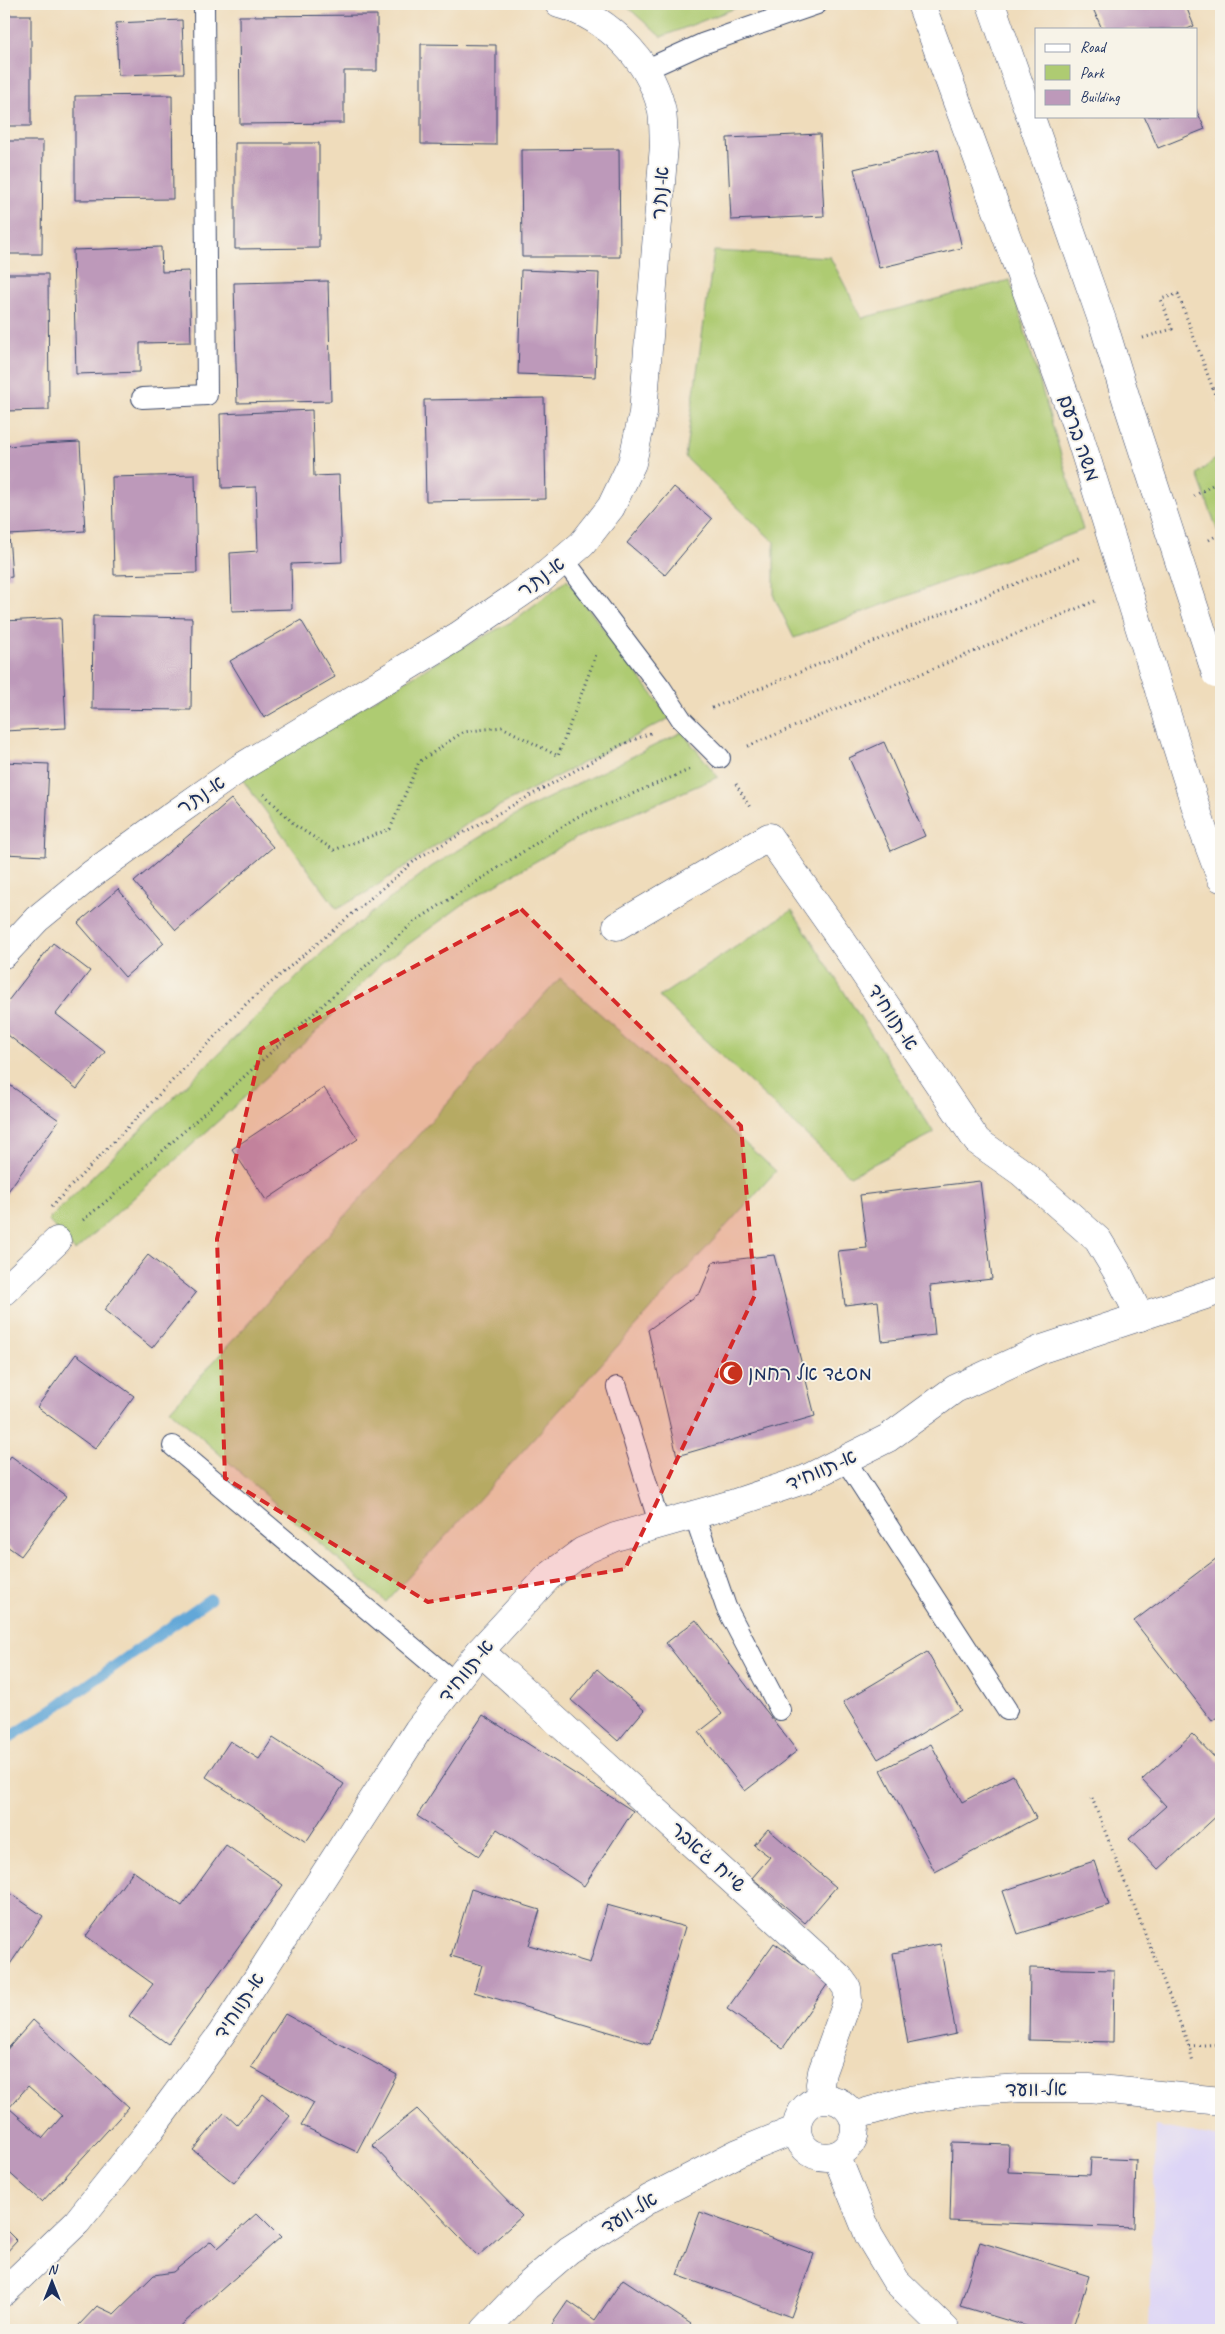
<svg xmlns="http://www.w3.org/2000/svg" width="1225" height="2334" font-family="Caveat,'Playpen Sans Hebrew',sans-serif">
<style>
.built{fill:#ddd5f6}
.green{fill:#aecb72;stroke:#647d68}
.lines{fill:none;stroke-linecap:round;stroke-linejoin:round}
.stream{stroke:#62a7d8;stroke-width:11}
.building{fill:#bd99ba;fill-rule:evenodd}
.lane-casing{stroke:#3b496c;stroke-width:22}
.street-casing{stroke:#3b496c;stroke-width:29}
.secondary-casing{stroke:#3b496c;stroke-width:29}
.path{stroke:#3b496c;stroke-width:3;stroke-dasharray:1 4;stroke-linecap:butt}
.lane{stroke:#fff;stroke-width:20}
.street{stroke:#fff;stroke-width:28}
.secondary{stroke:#fff;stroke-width:28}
.secondary-bridge-casing{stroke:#3b496c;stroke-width:29;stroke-linecap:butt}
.secondary-bridge{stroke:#fff;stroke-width:28}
.marked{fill:#d62828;fill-opacity:0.2;stroke:#d62828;stroke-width:4;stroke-dasharray:10 6;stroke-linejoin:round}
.labels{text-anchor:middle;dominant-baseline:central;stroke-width:4;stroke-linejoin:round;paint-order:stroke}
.street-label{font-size:20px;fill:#1b2f5e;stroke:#f7f3e8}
.poi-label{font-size:20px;fill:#1b2f5e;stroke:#f7f3e8;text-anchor:start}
</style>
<rect width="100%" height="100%" fill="#f7f3e8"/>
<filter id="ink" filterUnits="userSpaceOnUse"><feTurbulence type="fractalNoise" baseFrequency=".02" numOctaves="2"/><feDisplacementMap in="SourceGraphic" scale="10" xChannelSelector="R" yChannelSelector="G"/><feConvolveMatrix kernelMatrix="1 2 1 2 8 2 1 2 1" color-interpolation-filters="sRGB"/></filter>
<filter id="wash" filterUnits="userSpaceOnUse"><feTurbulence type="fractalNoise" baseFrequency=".0096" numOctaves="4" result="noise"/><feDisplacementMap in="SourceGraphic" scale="20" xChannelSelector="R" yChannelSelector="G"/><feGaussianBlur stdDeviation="1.12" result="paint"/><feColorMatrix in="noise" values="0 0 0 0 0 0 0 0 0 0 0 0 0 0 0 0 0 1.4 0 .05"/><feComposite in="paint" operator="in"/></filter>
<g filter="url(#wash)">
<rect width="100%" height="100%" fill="#efdcbb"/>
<path class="built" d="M1156 2126 1221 2138V2330H1149Z"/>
<path class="green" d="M624 4H746L661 37Z
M714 251 830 257 862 318 1010 280 1083 530 794 638 774 597V542L685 457Z
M1221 454V540L1197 474Z
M567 580 670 718 476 818 369 891 337 909 242 779 452 653 513 621Z
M682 732 718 777 576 838 469 900 381 964 313 1035 75 1251 48 1220 328 947 431 867 526 809Z
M792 910 934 1133 850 1176 659 997Z
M560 978 776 1171 386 1602 170 1410Z"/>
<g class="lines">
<path class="stream" d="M4 1741 49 1712 210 1599"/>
</g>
<g id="blocks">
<path class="building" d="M1091 4H1185L1194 26 1187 29H1102Z
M4 15H31V126H4Z
M377 15V71H344V123L240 124 239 16Z
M182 20 184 73 118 75 116 23Z
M421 44 496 45V145L421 144Z
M172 95 173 199 75 200V96Z
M1196 109 1205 129 1158 148 1144 116H1196Z
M820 134 824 216 731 220 727 138Z
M4 141H43L42 254H4Z
M235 143H319V248L235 249Z
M619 149 620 257H522L521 150Z
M938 149 962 248 879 268 854 169Z
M161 247 162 272 189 271 191 342 140 343V372L76 374 73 250Z
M521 270 599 273 595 377 518 374Z
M4 274H48L49 410 4 411Z
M328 281 331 401 237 403 234 283Z
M544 398 546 499 426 501 424 400Z
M312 410 314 476 339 475 342 562 291 564 292 609 232 611 230 553 258 551 256 487 222 488 220 414Z
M80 442 85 531 9 535 12 577 4 578V446Z
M195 475 197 573 114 575 112 477Z
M674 487 712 519 665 575 627 543Z
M93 616 192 618 191 710 92 709Z
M61 618 66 728 4 731V621Z
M301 620 335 677 264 718 230 661Z
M884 742 925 836 891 851 849 758Z
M4 762 49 764 45 856 4 854Z
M231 799 273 847 176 930 134 882Z
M118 889 164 943 125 977 78 923Z
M53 943 90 971 56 1014 105 1052 77 1089 4 1032V1006Z
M4 1081 59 1120 6 1194 4 1192Z
M324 1088 358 1139 266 1200 232 1149Z
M980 1181 992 1279 930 1286 935 1335 882 1341 878 1301 845 1305 838 1251 867 1248 860 1195Z
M148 1255 196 1293 152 1348 104 1310Z
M774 1255 815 1416 677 1456 648 1330 700 1293 713 1262Z
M76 1354 134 1396 95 1449 37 1407Z
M11 1456 66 1496 21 1556 4 1544V1466Z
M1221 1555V1714L1212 1721 1134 1621Z
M696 1620 797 1751 745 1791 699 1732 722 1714 666 1643Z
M927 1652 961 1710 878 1759 843 1702Z
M597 1669 644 1710 618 1741 571 1700Z
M483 1715 633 1811 584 1886 497 1829 479 1856 417 1816Z
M1192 1734 1220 1763 1221 1762V1812L1158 1870 1129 1839 1166 1806 1142 1780Z
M273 1738 344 1784 306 1842 206 1777 230 1741 259 1759Z
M931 1744 962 1802 1013 1775 1036 1818 935 1872 881 1770Z
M768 1829 836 1887 805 1923 752 1878 770 1857 754 1845Z
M226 1845 283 1885 168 2044 129 2016 153 1984 86 1936 133 1871 182 1906Z
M1094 1861 1109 1905 1018 1934 1003 1891Z
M4 1889 43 1916 4 1973Z
M471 1889 540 1910 529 1945 590 1963 607 1905 685 1927 650 2044 474 1992 482 1965 451 1956Z
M774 1943 829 1982 783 2048 727 2009Z
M940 1944 956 2034 908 2044 893 1953Z
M1030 1968 1114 1970 1113 2042 1029 2040Z
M285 2014 397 2075 357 2152 301 2125 314 2103 251 2067Z
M33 2020 129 2107 42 2202 4 2168V2053ZM28 2086 62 2116 43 2138 9 2108Z
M263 2094 290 2116 234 2183 193 2150 224 2113 237 2125Z
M417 2109 522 2216 478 2256 372 2145Z
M952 2143 1009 2145 1008 2172 1090 2175 1091 2158 1136 2160 1134 2228 950 2221Z
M700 2212 814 2254 791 2317 677 2275Z
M257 2213 281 2237 176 2330H82L78 2326 97 2306 114 2314 154 2275 173 2272 211 2241 218 2248Z
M4 2228 17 2241 4 2255Z
M980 2242 1089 2276 1072 2330H1039L960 2306Z
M623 2279 691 2324 687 2330H548L568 2301 595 2320Z"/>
</g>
</g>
<g filter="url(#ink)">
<use href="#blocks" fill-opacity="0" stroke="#3b496c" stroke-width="1"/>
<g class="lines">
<defs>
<path id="lane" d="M647 69 702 44 817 4
M142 398 207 395 204 4
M564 560 661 688 682 720 720 758
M617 1387 659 1523
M173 1446 455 1683
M846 1461 1007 1710
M694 1514 726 1607 780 1710"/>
<path id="street" d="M617 926 769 837 856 961 977 1141 1021 1172 1098 1240 1119 1275 1140 1317
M4 954 37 919 92 874 169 818 240 768 458 636 540 580 582 544 611 507 632 463 643 413 664 145C663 133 664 118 661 107 649 59 607 17 559 4
M4 1291 57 1241
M480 1651 839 1977 847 1988 848 2000 822 2072 820 2084 821 2098
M797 2128a29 29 0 1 1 58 0a29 29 0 1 1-58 0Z
M853 2116 908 2100 972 2091 1022 2088H1089L1221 2101
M836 2155 869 2236 896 2281 946 2330
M485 2330 526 2287 569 2250 649 2199 738 2153 797 2129"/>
<path id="secondary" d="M921 4 1077 428
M991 4 1103 323 1128 405
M1159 690 1203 830 1221 878
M4 2292 77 2222 144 2138 222 2033 418 1730 480 1651 548 1577 583 1551 615 1537 732 1504 806 1479 888 1438 955 1389 1042 1349 1221 1290"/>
</defs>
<use href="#lane" class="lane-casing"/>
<use href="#street" class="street-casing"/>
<use href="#secondary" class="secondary-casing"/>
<path class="path" d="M1143 338 1172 329 1161 299 1178 294 1221 411
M1194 496 1221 480
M1209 540 1221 533
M712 708 1081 557
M748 746 1095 601
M736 784 751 809
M264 794 296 826 334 850 390 829 419 762 463 732 502 727 558 756 597 652
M51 1207 247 1003 418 858 621 745 653 732
M83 1220 114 1195 414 922 577 817 689 770
M1092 1798 1189 2046 1193 2063
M1189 2046 1221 2044"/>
<use href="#lane" class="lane"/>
<use href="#street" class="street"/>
<use href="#secondary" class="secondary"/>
<defs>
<path id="secondary-bridge" d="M1128 405 1216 674
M1077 428 1159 690"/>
</defs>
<use href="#secondary-bridge" class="secondary-bridge-casing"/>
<use href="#secondary-bridge" class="secondary-bridge"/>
</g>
</g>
<path class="marked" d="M521 909 741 1126 755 1295 625 1569 428 1602 225 1478 217 1239 261 1049Z"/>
<defs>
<symbol id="mosque-disc" viewBox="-11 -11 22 22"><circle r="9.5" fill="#c8321e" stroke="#f7f3e8"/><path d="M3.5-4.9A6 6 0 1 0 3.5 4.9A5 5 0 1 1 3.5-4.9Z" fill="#fff"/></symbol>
</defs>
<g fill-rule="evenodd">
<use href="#mosque-disc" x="717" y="1359" width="28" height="28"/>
</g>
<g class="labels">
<g class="street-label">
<text transform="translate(660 193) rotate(-86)">א-נת'ר</text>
<text transform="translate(1079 438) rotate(71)">משה ברעם</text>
<text transform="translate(541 577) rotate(-38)">א-נת'ר</text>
<text transform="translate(201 795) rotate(-35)">א-נת'ר</text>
<text transform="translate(893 1017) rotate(56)">א-תווחיד</text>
<text transform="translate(821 1470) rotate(-24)">א-תווחיד</text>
<text transform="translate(466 1671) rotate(-51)">א-תווחיד</text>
<text transform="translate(708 1857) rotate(42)">שייח' ג'אבר</text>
<text transform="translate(239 2006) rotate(-57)">א-תווחיד</text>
<text transform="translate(1036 2089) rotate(-1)">אל-וועד</text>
<text transform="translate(629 2213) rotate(-32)">אל-וועד</text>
</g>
<g class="poi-label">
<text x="748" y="1373">מסגד אל רחמן</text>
</g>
</g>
<rect width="1225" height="2334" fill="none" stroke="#f7f3e8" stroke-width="20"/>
<rect x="1035" y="28" width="162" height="90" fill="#f7f3e8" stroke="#9fa5b1"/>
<rect x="1045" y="44" width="25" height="8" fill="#ffffff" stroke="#9fa5b1"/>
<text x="1080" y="52" font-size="15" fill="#1b2f5e">Road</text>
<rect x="1045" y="65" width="25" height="15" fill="#aecb72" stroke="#9fa5b1"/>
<text x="1080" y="78" font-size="15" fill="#1b2f5e">Park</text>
<rect x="1045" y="90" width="25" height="15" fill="#bd99ba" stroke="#9fa5b1"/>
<text x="1080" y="102" font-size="15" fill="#1b2f5e">Building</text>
<g transform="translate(52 2282)" stroke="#f7f3e8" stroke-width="4" paint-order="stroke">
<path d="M0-4L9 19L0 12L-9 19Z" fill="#1b2f5e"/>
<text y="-8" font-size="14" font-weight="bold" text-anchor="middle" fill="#1b2f5e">N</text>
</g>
</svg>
